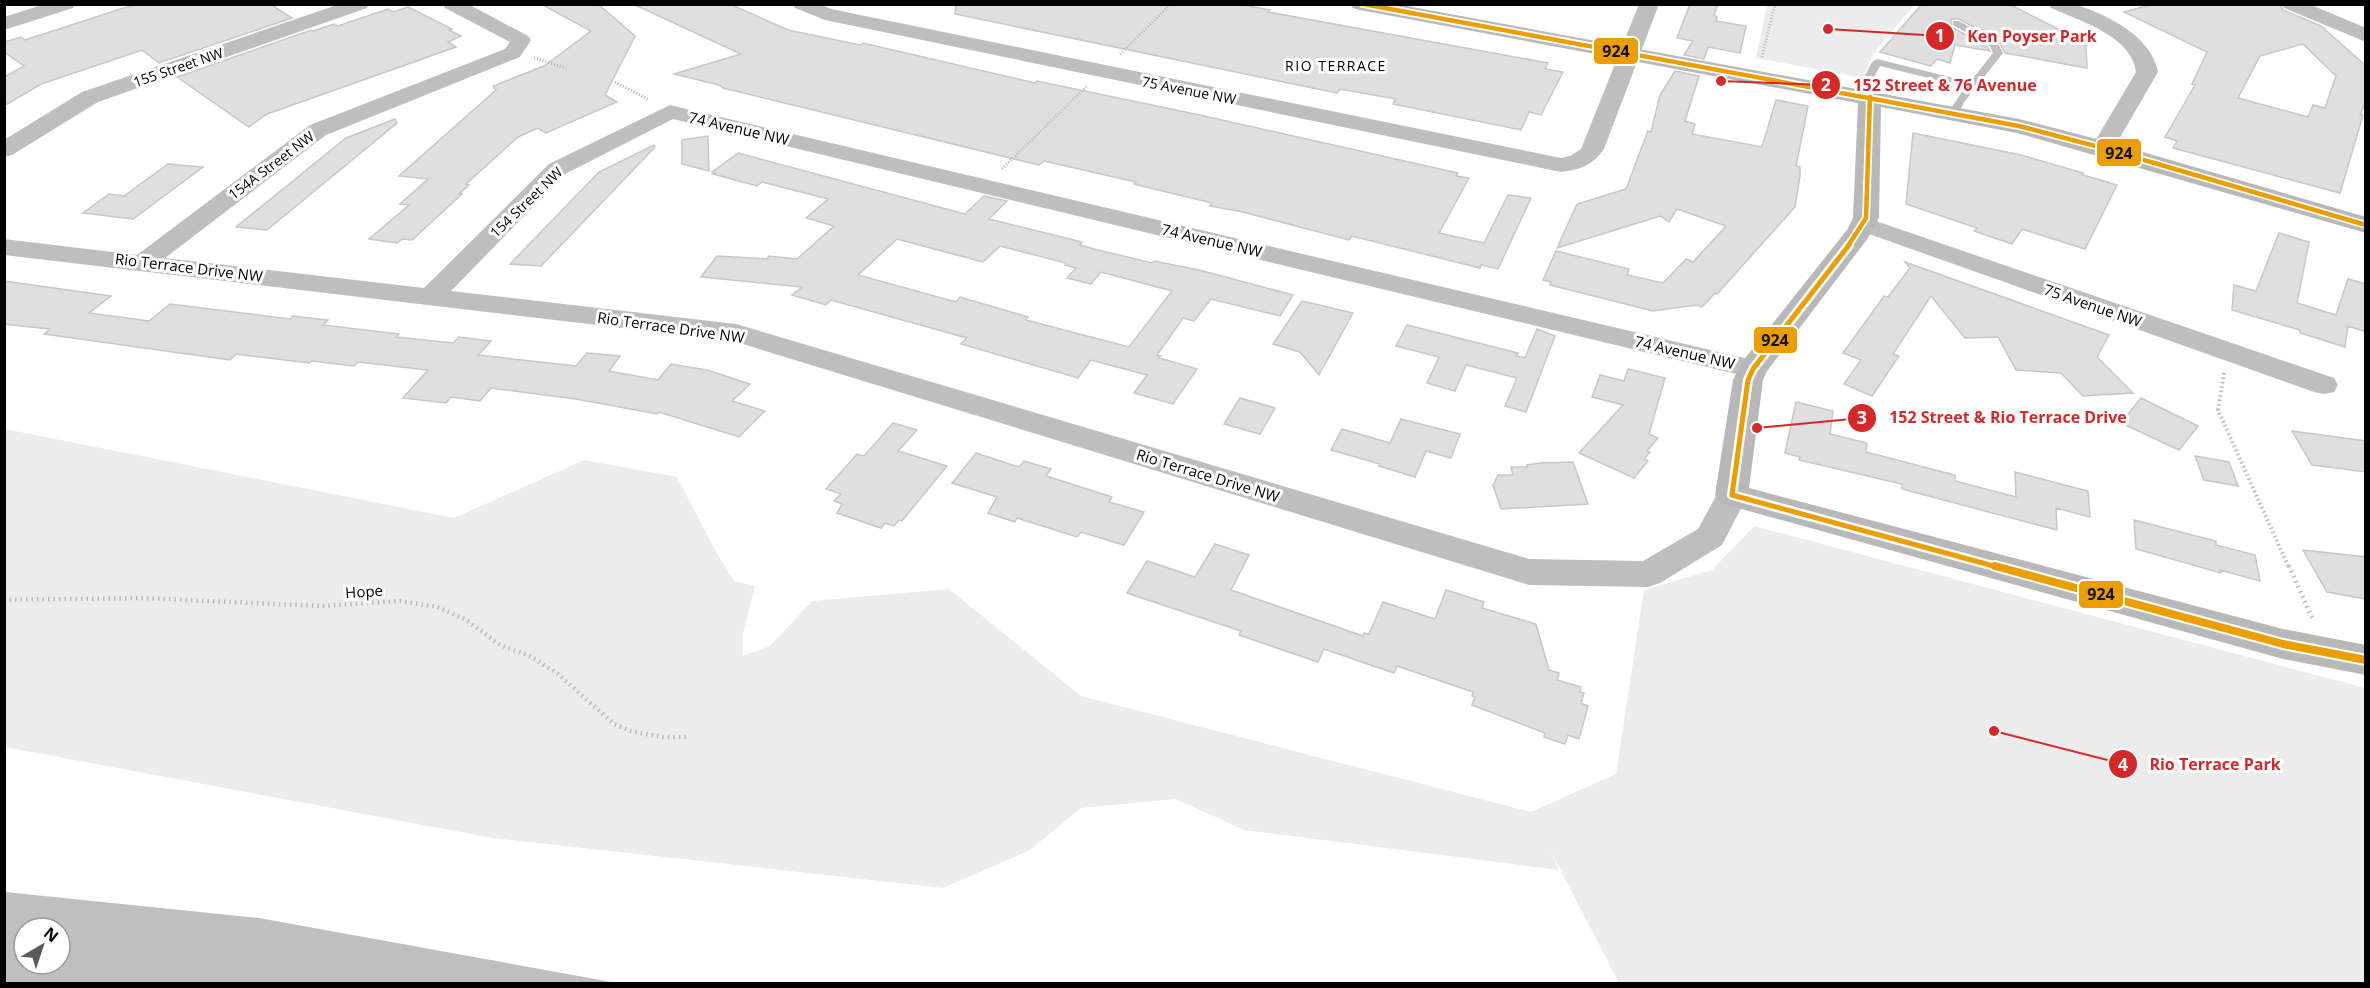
<svg xmlns="http://www.w3.org/2000/svg" width="2370" height="988" font-family="'Open Sans',sans-serif">
<style>
.green{fill:#ececec}
.water{fill:#bfbfbf;fill-rule:evenodd}
.building{fill:#dfdfdf;stroke:#c7c7c7;stroke-width:1.5;fill-rule:evenodd}
.lines{fill:none;stroke-linecap:round;stroke-linejoin:round}
.path-far2{stroke:#b9b9b9;stroke-width:3;stroke-dasharray:1 2;stroke-linecap:butt}
.path-far1{stroke:#b9b9b9;stroke-width:4;stroke-dasharray:1.5 3;stroke-linecap:butt}
.path{stroke:#b9b9b9;stroke-width:4.5;stroke-dasharray:1.5 4;stroke-linecap:butt}
.lane{fill:#bebebe;fill-rule:evenodd}
.street{fill:#bebebe;fill-rule:evenodd}
.secondary{fill:#b8b8b8;fill-rule:evenodd}
.bus-1-far2-casing{stroke:#fff;stroke-width:8}
.bus-1-far1-casing{stroke:#fff;stroke-width:10}
.bus-1-casing{stroke:#fff;stroke-width:12}
.bus-1-far2{stroke:#eb9e00;stroke-width:4.5}
.bus-1-far1{stroke:#eb9e00;stroke-width:5}
.bus-1{stroke:#eb9e00;stroke-width:8}
.labels{text-anchor:middle;dominant-baseline:central;stroke-width:6;stroke-linejoin:round;paint-order:stroke}
.far-neighbourhood-label{font-size:14px;letter-spacing:1.5px;fill:#000;stroke:#fff}
.far-street-label{font-size:14px;fill:#000;stroke:#fff}
.street-label{font-size:15px;fill:#000;stroke:#fff}
.leader{fill:none;stroke:#d62828;stroke-width:2}
.callout-dot{fill:#d62828;stroke:#fff;stroke-width:2}
.mark-label{font-size:18px;text-anchor:middle;font-weight:bold;fill:#fff}
.callout-label{font-size:16px;text-anchor:middle;font-weight:bold;fill:#d62828;stroke:#fff;stroke-width:6;stroke-linejoin:round;paint-order:stroke}
.line-badge{stroke:#fff;stroke-width:2}
.pale-badge-label{font-size:16px;text-anchor:middle;font-weight:bold;fill:#111}
</style>
<rect width="100%" height="100%" fill="#fff"/>
<path class="green" d="M1767 5V4L1914 5 1873 54 1863 78 1756 58Z
M5 429 454 518 584 460 677 477 715 550 734 581 755 586 743 634V656L770 646 812 601 949 589 1081 696 1531 812 1616 774 1644 590 1712 570 1754 526 2365 688V983H1619L1550 850 1559 870 1244 830 1176 799 1081 808 1030 850 943 888 493 838 5 747Z"/>
<path class="water" d="M5 892 259 918 617 983H5ZM24 928H60V964H24Z"/>
<path class="building" d="M136 4H270L292 18 159 63 142 50 41 84 4 106V77L24 66 4 52V42L21 37 25 40Z
M541 4H598L635 36 605 95 617 102 546 133 538 128 518 137 466 184 469 185 459 194H462L412 240 402 239 397 243 369 239 409 205 400 204 428 179 399 176 496 90 493 86 544 66 591 31Z
M633 4H730L788 30 860 45 863 43 1035 83 1037 81 1195 114 1458 173 1456 176 1469 178 1439 233 1484 243 1508 195 1531 198 1498 269 1481 265 1480 268 1352 236 1349 240 1243 212 1210 206 1212 203 1134 184 1136 182 1044 161 1039 165 723 88 719 85 674 74 741 54Z
M956 4H1238L1270 10 1268 12 1548 63 1545 69 1563 72 1541 115 1529 112 1521 130 1393 104 1396 99 1340 89 1337 93 955 14Z
M1690 4H1718L1714 15 1717 17 1716 21 1746 26 1740 53 1708 47 1704 59 1684 55 1693 41 1677 38Z
M1922 4H2009L2058 29 2063 28 2086 46 2087 68 2005 53 1998 40 1959 19H1951L1952 27 1988 48 1990 51 1955 45 1950 63 1937 59 1931 66 1880 52Z
M2153 4H2280L2283 10 2321 26 2366 66V101L2360 115H2363L2340 193 2173 148 2177 141 2165 137 2195 85 2192 84 2207 52 2124 12ZM2303 44 2336 76 2325 108 2313 105 2308 117 2238 98 2260 56Z
M408 7 452 29 449 30 461 36 448 42 456 47 267 114 249 127 177 77 311 30 313 31 334 24 338 26 388 9 393 12Z
M1675 71 1699 76 1685 121 1695 124 1692 134 1762 147 1776 100 1808 106 1796 166 1800 167V176L1795 207 1717 294 1715 293 1702 307 1697 305 1653 311 1550 285 1551 282 1543 280 1556 251 1629 269 1627 275 1663 283 1686 259 1693 262 1726 226 1677 209 1669 222 1660 216 1557 248 1577 204 1626 189 1648 131 1651 132 1660 95Z
M395 119 397 123 267 230 236 227 346 138Z
M1913 133 2021 155 2083 173V175L2117 185 2085 249 2022 229 2012 244 1974 231 1977 228 1906 204Z
M708 136 709 171 682 164V140Z
M654 145 655 147 541 266 510 264 599 172Z
M738 153 965 214 984 196 1007 201 989 219 1082 242 1080 245 1094 249 1152 263 1154 261 1199 270 1293 295 1280 316 1211 299 1194 321 1183 318 1157 355 1161 356 1159 358 1197 369 1173 404 1134 393 1147 375 1091 360 1078 378 961 344 967 338 831 300 826 305 792 295 802 287 701 277 717 256 767 259 769 256 797 259 834 226 806 218 828 199 762 182 757 186 713 174 715 173 712 172ZM897 239 983 262 1000 246 1066 263 1065 265 1076 268 1067 278 1091 284 1101 272 1172 291 1129 347 1026 320 1028 317 960 297 956 302 858 275Z
M168 164 203 167 133 219 83 213 109 194 124 196Z
M2279 233 2309 242 2297 303 2336 315 2348 279 2366 284V332L2348 326 2345 347 2300 333V330L2232 310 2234 285 2256 291Z
M1905 262 2109 335 2097 357 2133 393 2083 396 2061 373 2016 370 1998 337 1965 338 1931 296 1893 354 1899 356 1872 396 1844 384 1861 360 1843 353 1884 296 1888 297 1910 268Z
M4 281 111 296 89 313 149 321 170 304 290 319 293 316 328 320 323 325 399 334 396 337 453 343 459 337 491 341 478 355 540 362 576 366 587 353 620 356 609 371 658 380 671 364 707 370 750 384 732 401 765 411 739 437 659 412 657 414 576 399 491 388 480 401 451 397 446 403 403 398 428 370 358 362 354 366 312 361 309 363 236 354 230 360 44 334 50 329 4 324Z
M1302 301 1353 313 1319 375 1300 352 1273 344Z
M1407 325 1518 353 1516 356 1525 358 1537 329 1555 336 1526 412 1505 406 1517 378 1466 365 1455 391 1427 383 1439 357 1396 346Z
M1628 369 1665 378 1649 434 1658 438 1647 451 1650 452 1644 459 1648 461 1634 478 1579 453 1623 405 1592 397 1600 375 1624 381Z
M1240 398 1275 408 1260 434 1224 424Z
M2141 398 2198 426 2179 450 2121 423Z
M1796 402 1833 411 1830 434 1867 443 1866 452 1955 475V481L2016 497 2015 472 2088 491 2090 517 2056 508 2057 530 1902 489V484L1799 460 1800 457 1785 453Z
M1401 419 1460 434 1451 458 1426 451 1415 477 1379 466 1380 464 1331 450 1342 429 1390 443Z
M893 423 917 430 898 451 947 466 902 521 899 520 894 526 885 523 881 528 837 513 842 504 834 501 841 494 826 489 857 454 864 456Z
M2292 431 2366 441V472L2312 465Z
M976 453 1019 467 1024 461 1051 469 1046 476 1112 497 1109 502 1144 512 1124 545 1081 532 1077 537 1017 518 1015 522 988 513 997 497 952 483Z
M2195 456 2229 462 2238 486 2204 480Z
M1573 462 1588 504 1501 509 1493 485 1498 475H1513L1511 467H1527V465L1540 463Z
M2134 520 2216 541V545L2255 555 2260 581 2220 570 2221 573 2136 549Z
M1215 544 1249 555 1231 590 1363 636 1364 633 1369 634 1383 602 1435 619 1446 590 1484 602 1482 608 1536 624 1549 670 1559 673 1557 680 1581 687 1580 692 1584 693 1581 703 1588 706 1579 739 1568 735 1565 744 1544 737 1545 733 1472 705 1475 697 1472 696 1473 692 1397 666 1394 673 1324 649 1318 662 1239 635 1241 631 1127 593 1147 561 1195 577Z
M2303 550 2366 557V599L2327 592Z"/>
<g class="lines">
<path class="path-far2" d="M1120 54 1171 4
M1762 57 1775 4
M534 58 566 68
M615 82 649 100
M1002 169 1087 86"/>
<path class="path-far1" d="M2224 373 2218 410 2289 568"/>
<path class="path" d="M2289 566 2313 620
M4 600 140 598 321 606 400 601 437 607 465 619 500 645 530 656 558 674 614 724 631 731 662 737H686"/>
<path class="lane" d="M1953 21H1959L1997 42 2003 53 1965 101 1957 115 1953 116 1948 113 1965 87 1880 66 1871 83 1875 97 1866 99 1861 83 1872 62 1877 59 1970 82 1993 53 1990 46 1953 25Z"/>
<path class="street" d="M45 4H75L73 8 4 30V17Z
M340 4H369L367 8 98 102 12 155 4 157V140L82 92Z
M443 4H468L528 36 531 40 520 57 326 135 165 258 424 288 549 164 670 105 1753 360 1763 363 1767 369 1763 375 1753 378 673 119 565 174 451 291 736 324 1529 559 1643 561 1698 529 1721 487 1732 484 1743 487 1748 495 1722 545 1660 583 1648 587 1529 585 733 341 4 255V239L137 255 310 125 505 49 510 42 445 8Z
M793 4H820L831 9 1561 158 1570 156 1581 149 1639 4H1659L1604 149C1593 165 1580 170 1561 172L825 20 795 8Z
M2049 4C2057 4 2069 3 2077 5 2108 15 2152 37 2158 72L2111 153 2103 155 2095 153 2091 148 2136 72C2132 36 2080 21 2051 8Z
M2282 4H2309L2366 28V42L2284 8Z
M1864 217 2334 378 2338 385 2334 392 2324 394 2314 392 1855 229 1852 224 1855 219Z"/>
<path class="secondary" d="M1350 4H1396L2019 119 2112 143 2366 217V233L2017 133 1881 107 1879 218 1868 238 1767 371 1763 380 1749 488 2283 629 2366 645V675L2283 659 1720 503 1715 495 1733 380 1742 362 1847 230 1853 218 1858 103 1360 10 1353 8Z"/>
<defs>
<path id="bus-1-far2" d="M1363 4 2019 126 2103 148 2366 225
M1848 246 1866 218 1870 97"/>
<path id="bus-1-far1" d="M1849 245 1753 369 1748 380 1732 495 2001 568"/>
<path id="bus-1" d="M1995 566 2283 644 2366 660"/>
</defs>
<use href="#bus-1-far2" class="bus-1-far2-casing"/>
<use href="#bus-1-far1" class="bus-1-far1-casing"/>
<use href="#bus-1" class="bus-1-casing"/>
<use href="#bus-1-far2" class="bus-1-far2"/>
<use href="#bus-1-far1" class="bus-1-far1"/>
<use href="#bus-1" class="bus-1"/>
</g>
<g class="labels">
<g class="far-neighbourhood-label">
<text x="1336" y="65">RIO TERRACE</text>
</g>
<g class="far-street-label">
<text transform="translate(178 67) rotate(-19)">155 Street NW</text>
<text transform="translate(1189 90) rotate(11)">75 Avenue NW</text>
<text transform="translate(271 165) rotate(-37)">154A Street NW</text>
<text transform="translate(526 202) rotate(-44)">154 Street NW</text>
</g>
<g class="street-label">
<text transform="translate(739 128) rotate(13)">74 Avenue NW</text>
<text transform="translate(1212 240) rotate(13)">74 Avenue NW</text>
<text transform="translate(189 267) rotate(7)">Rio Terrace Drive NW</text>
<text transform="translate(2093 305) rotate(19)">75 Avenue NW</text>
<text transform="translate(671 327) rotate(8)">Rio Terrace Drive NW</text>
<text transform="translate(1685 352) rotate(13)">74 Avenue NW</text>
<text transform="translate(1208 475) rotate(17)">Rio Terrace Drive NW</text>
<text transform="translate(364 591) rotate(-4)">Hope</text>
</g>
</g>
<path class="leader" d="M1828 29L1940 36M1721 81L1826 85M1757 428L1862 418M1994 731L2123 764"/>
<g class="callout-dot">
<circle cx="1828" cy="29" r="6"/>
<circle cx="1721" cy="81" r="6"/>
<circle cx="1757" cy="428" r="6"/>
<circle cx="1994" cy="731" r="6"/>
<circle cx="1940" cy="36" r="15"/>
<circle cx="1826" cy="85" r="15"/>
<circle cx="1862" cy="418" r="15"/>
<circle cx="2123" cy="764" r="15"/>
</g>
<g class="mark-label">
<text x="1940" y="42">1</text>
<text x="1826" y="91">2</text>
<text x="1862" y="424">3</text>
<text x="2123" y="771">4</text>
</g>
<g class="callout-label">
<text x="2032" y="42">Ken Poyser Park</text>
<text x="1945" y="91">152 Street &amp; 76 Avenue</text>
<text x="2008" y="423">152 Street &amp; Rio Terrace Drive</text>
<text x="2215" y="770">Rio Terrace Park</text>
</g>
<g class="line-badge">
<rect x="1593" y="37" width="46" height="28" rx="6" fill="#eb9e00"/>
<rect x="2096" y="138" width="46" height="29" rx="6" fill="#eb9e00"/>
<rect x="1753" y="326" width="45" height="28" rx="6" fill="#eb9e00"/>
<rect x="2078" y="580" width="46" height="29" rx="6" fill="#eb9e00"/>
</g>
<g class="pale-badge-label">
<text x="1616" y="57">924</text>
<text x="2119" y="159">924</text>
<text x="1775" y="346">924</text>
<text x="2101" y="600">924</text>
</g>
<rect width="2370" height="988" fill="none" stroke="#000000" stroke-width="12"/>
<g transform="translate(42 946) rotate(39)"><circle r="28" fill="#ffffff" stroke="#999999" stroke-width="1.5"/>
<path d="M0-4.5L10 22L0 15L-10 22Z" fill="#595959"/>
<text y="-9" font-size="16" font-weight="bold" text-anchor="middle" fill="#000000">N</text>
</g>
</svg>
